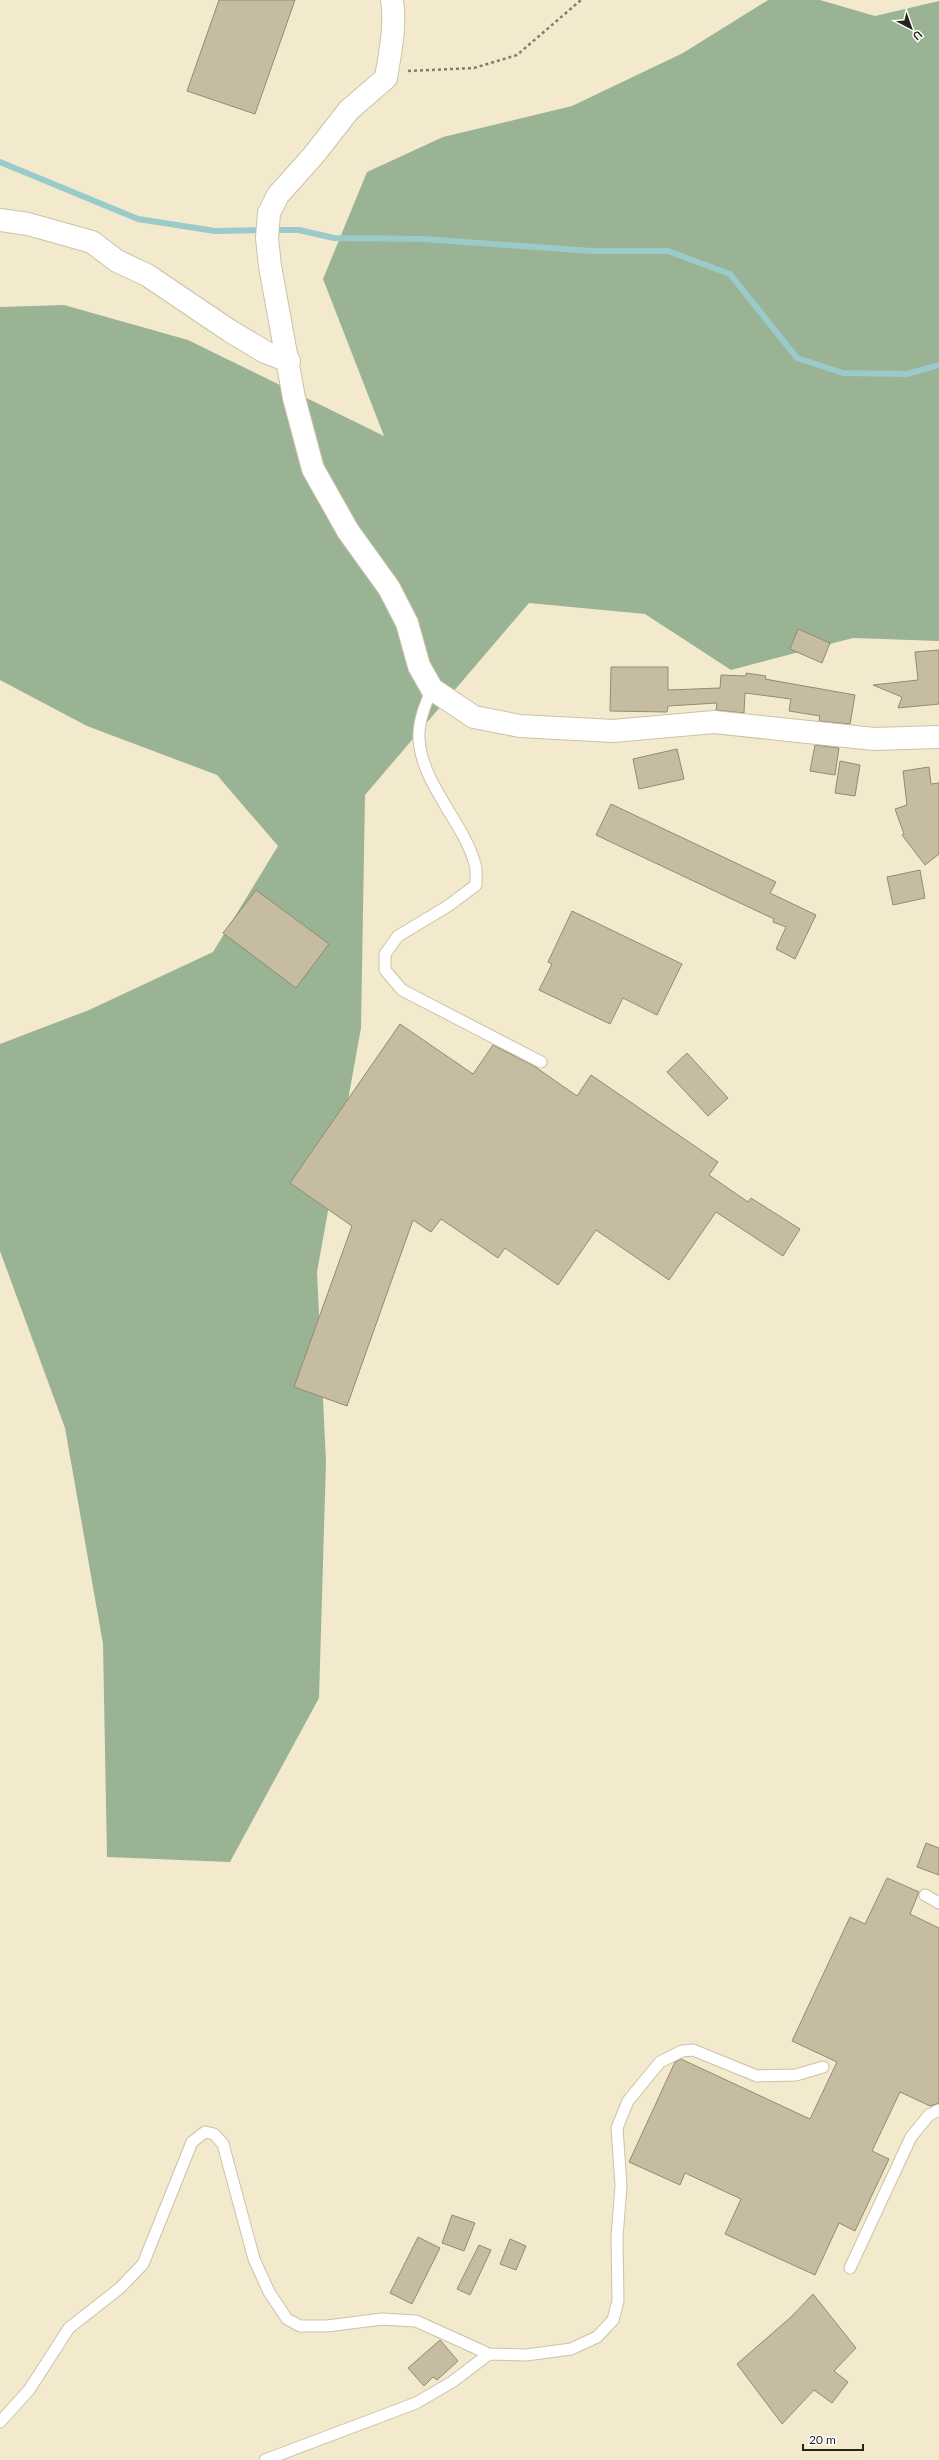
<svg xmlns="http://www.w3.org/2000/svg" width="939" height="2460" font-family="Lato,sans-serif">
<style>
.forest{fill:#9bb395}
.lines{fill:none;stroke-linecap:round;stroke-linejoin:round}
.stream{stroke:#9acaca;stroke-width:6}
.building{fill:#c5bca1;stroke:#938b72}
.service-casing{stroke:#cbc2a7;stroke-width:13}
.minor-casing{stroke:#cbc2a7;stroke-width:24}
.path{stroke:#827d6b;stroke-width:2.5;stroke-dasharray:3 3;stroke-linecap:butt}
.service{stroke:#fff;stroke-width:11}
.minor{stroke:#fff;stroke-width:22}
</style>
<rect width="100%" height="100%" fill="#f3eace"/>
<path class="forest" d="M768 0H820L875 16 939 1V641L853 638 731 670 645 614 529 603 365 795 361 1028 317 1272 326 1462 319 1698 230 1862 107 1857 103 1644 65 1428 0 1251V1044L89 1010 213 952 278 846 217 775 87 726 0 680V307L64 305 188 340 384 436 323 279 367 172 443 137 572 106 683 53Z"/>
<g class="lines">
<path class="stream" d="M0 162 138 219 215 231 263 230
M272 230H299L334 238 423 239 592 251H668L730 274 797 358 843 373 907 374 939 365"/>
</g>
<path class="building" d="M219 0H295L255 114 187 91Z
M798 629 830 643 822 663 790 649Z
M939 650V704L898 708 902 697 873 685 918 680 915 652Z
M611 667H668V690L720 688 721 675 746 676V673L766 676 765 679 855 695 850 724 819 721 820 716 789 711 791 699 745 693 744 713 716 710 717 703 668 706 667 712 610 711Z
M815 745 839 748 835 775 810 771Z
M677 749 684 779 639 789 633 759Z
M840 761 860 765 855 796 835 793Z
M929 767 931 784 939 783V854L925 865 902 835 904 834 895 809 907 805 903 771Z
M611 804 776 882 770 893 816 915 795 959 776 949 786 927 773 922 774 919 596 835Z
M920 870 925 898 893 905 887 877Z
M256 890 329 944 296 988 223 933Z
M572 911 682 964 657 1015 623 998 610 1024 539 990 552 964 548 962Z
M400 1024 473 1074 493 1045 534 1066 577 1096 591 1075 718 1162 709 1175 748 1202 751 1198 800 1229 783 1256 716 1212 669 1280 596 1230 558 1285 505 1248 498 1258 441 1219 431 1232 413 1220 347 1406 294 1387 352 1226 290 1183Z
M687 1053 728 1098 708 1116 667 1072Z
M926 1843 939 1848V1875L917 1867Z
M887 1878 919 1892 910 1914 939 1928V2103L930 2106 900 2092 872 2151 889 2159 855 2231 839 2223 815 2275 725 2234 741 2199 685 2173 680 2185 629 2162 675 2062 681 2059 810 2119 837 2062 792 2041 850 1917 865 1924Z
M452 2215 475 2223 464 2251 442 2243Z
M418 2237 440 2248 412 2304 390 2293Z
M510 2239 526 2246 516 2270 500 2264Z
M479 2245 491 2250 470 2295 457 2289Z
M813 2294 856 2348 834 2371 848 2382 832 2403 814 2390 782 2424 737 2364 791 2317Z
M440 2340 458 2361 437 2380 433 2377 424 2386 408 2368Z"/>
<g class="lines">
<defs>
<path id="service" d="M432 689C425 705 418 722 419 739 422 785 463 821 475 864 477 870 476 879 476 885L448 906 398 936 385 954V970L402 990 541 1062
M925 1895 939 1903
M850 2268 911 2137 929 2115 939 2110
M0 2422 29 2390 69 2328 120 2288 143 2264 192 2142 205 2132 214 2134 223 2144 254 2259 269 2292 287 2319 300 2326H327L382 2319 416 2321 489 2354 526 2355 571 2349 597 2337 613 2320 618 2301 617 2237 621 2186 617 2128 628 2101 660 2062 682 2051 693 2050 757 2076 796 2075 823 2067
M265 2460 416 2403 452 2382 489 2354"/>
<path id="minor" d="M392 0C396 26 390 53 386 78L349 110 313 156 278 195 269 213 267 238 270 266 294 398 313 469 348 531 389 588 407 623 419 666 432 689 474 717 520 726 613 731 714 722 874 739 939 737
M0 220 28 224 92 242 117 261 147 275 230 331 265 352 289 361"/>
</defs>
<use href="#service" class="service-casing"/>
<use href="#minor" class="minor-casing"/>
<path class="path" d="M408 71 474 68 517 55 581 0"/>
<use href="#service" class="service"/>
<use href="#minor" class="minor"/>
</g>
<g transform="translate(911 28) rotate(139)" stroke="#ffffff" stroke-width="3" paint-order="stroke">
<path d="M0-3L7 15L0 10L-7 15Z" fill="#262319"/>
<text y="-6" font-size="11" font-weight="bold" text-anchor="middle" fill="#262319">U</text>
</g>
<path d="M803 2444v6h60v-6" fill="none" stroke="#262319" stroke-width="2"/>
<text x="809" y="2444" font-size="12" fill="#262319" stroke="#ffffff" stroke-width="3" paint-order="stroke">20 m</text>
</svg>
